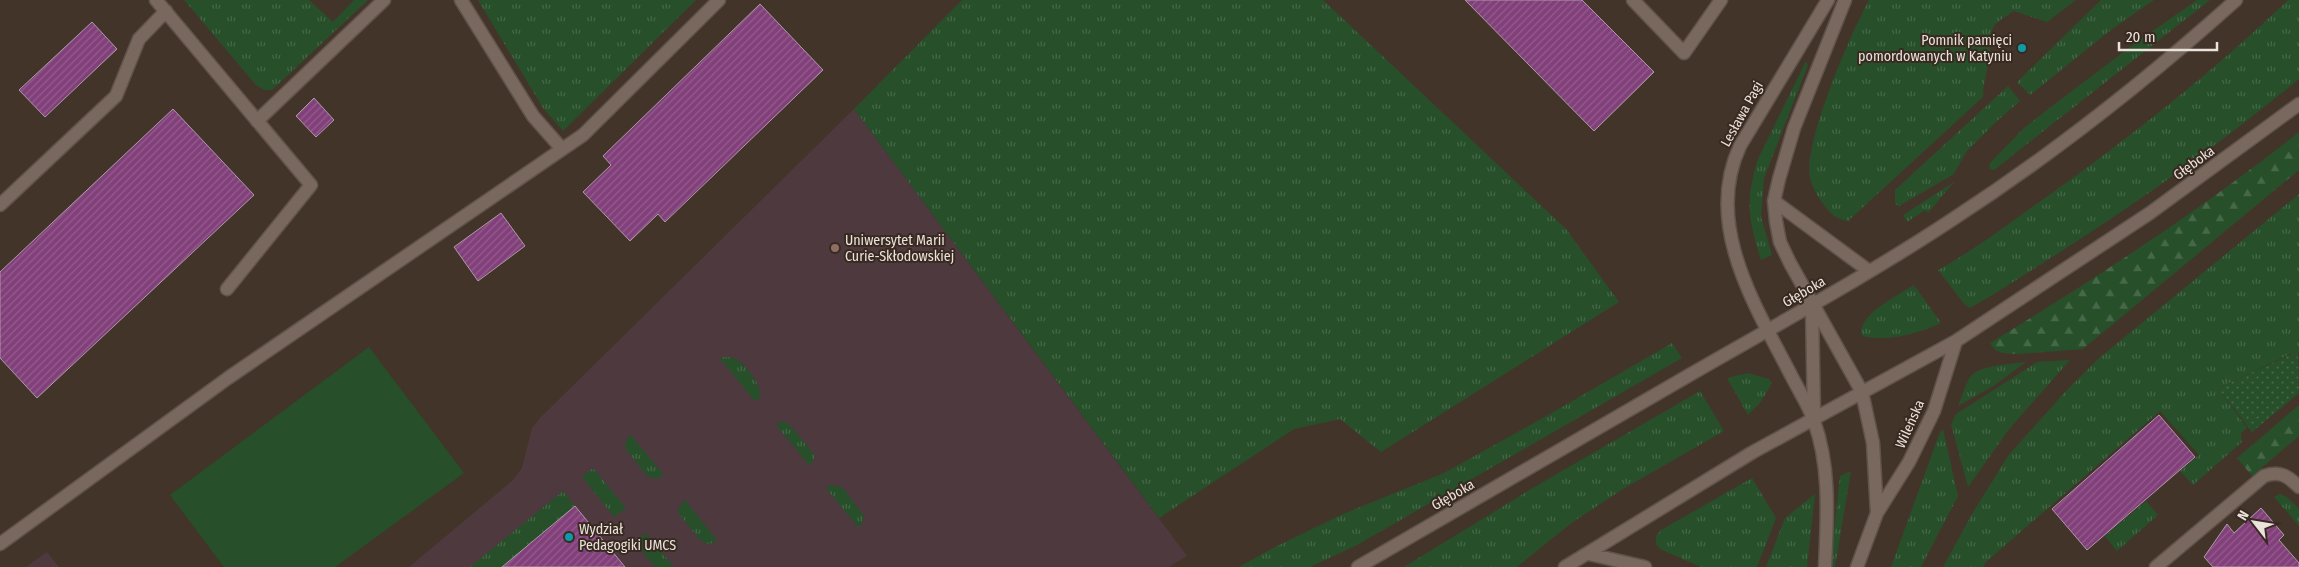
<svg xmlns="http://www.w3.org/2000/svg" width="2299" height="567" font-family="'Fira Sans Condensed',sans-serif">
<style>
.education{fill:#4d393e}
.grass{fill:url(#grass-tufts)}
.forest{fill:url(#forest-firs)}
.park{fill:url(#park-dots)}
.pitch{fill:#264f2a}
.building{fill:url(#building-hatch);stroke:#ab9aa8}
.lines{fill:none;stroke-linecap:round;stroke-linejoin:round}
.service-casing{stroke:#60534b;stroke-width:15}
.tertiary-casing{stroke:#60534b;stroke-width:15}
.service{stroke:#79685d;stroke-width:12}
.tertiary{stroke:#79685d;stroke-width:12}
.culture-dot{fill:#0f9aa8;stroke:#382a20;stroke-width:2}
.education-dot{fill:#8d6e63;stroke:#382a20;stroke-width:2}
.labels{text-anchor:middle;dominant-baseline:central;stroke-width:4;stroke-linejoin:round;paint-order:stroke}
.poi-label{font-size:14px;fill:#ece2dc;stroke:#382a20;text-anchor:start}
.street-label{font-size:14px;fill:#ece2dc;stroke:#382a20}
</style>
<defs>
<pattern id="grass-tufts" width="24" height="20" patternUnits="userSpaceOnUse" patternTransform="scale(1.25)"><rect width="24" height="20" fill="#264f2a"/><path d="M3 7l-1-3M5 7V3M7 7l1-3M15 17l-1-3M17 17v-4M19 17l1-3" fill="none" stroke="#466848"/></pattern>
<pattern id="forest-firs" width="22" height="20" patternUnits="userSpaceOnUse" patternTransform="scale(1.25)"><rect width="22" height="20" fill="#264f2a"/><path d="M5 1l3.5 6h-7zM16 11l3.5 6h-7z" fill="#466848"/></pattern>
<pattern id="park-dots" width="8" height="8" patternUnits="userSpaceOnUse" patternTransform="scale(1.25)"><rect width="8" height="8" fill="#264f2a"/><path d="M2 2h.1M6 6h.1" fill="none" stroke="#466848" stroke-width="1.8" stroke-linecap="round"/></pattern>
<pattern id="building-hatch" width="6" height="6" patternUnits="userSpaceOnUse" patternTransform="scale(1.25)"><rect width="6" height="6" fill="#82407b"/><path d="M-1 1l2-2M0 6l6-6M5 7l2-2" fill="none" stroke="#945b8d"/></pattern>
</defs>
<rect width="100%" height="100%" fill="#43342a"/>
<path class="education" d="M854 109 1187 556 1169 567H409L512 481 522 468 532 428 540 418Z
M47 552 59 567H26L37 559Z"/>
<path class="grass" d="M184 0H309L333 22 354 0H368L272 90H264L256 85Z
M478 0H696L563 131 543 108Z
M962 0H1323L1566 229 1619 302 1381 452 1340 419 1294 429 1159 518 854 109Z
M1869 0H2076L2047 22 2014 11C2007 16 1997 20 1993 28 1989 35 1991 43 1990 51 1989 67 1983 81 1983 97L1848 221C1838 220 1830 214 1824 205 1818 197 1812 188 1810 177 1804 141 1850 35 1869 0Z
M2101 0H2154L2112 29 2030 95 2017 82Z
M2197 0H2210L1994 170 1989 169 1990 163 2024 128 2060 100 2134 44Z
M2288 0H2299V79C2223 141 2145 198 2063 250 2032 270 2002 290 1970 308L1965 305 1938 270C1978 248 2015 219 2052 193 2134 134 2215 70 2288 0Z
M1806 61 1808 65 1764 178 1761 217 1772 255 1761 260C1748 219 1745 200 1758 159Z
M2008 86 2020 101 1997 121 1966 152 1954 174 1899 206 1895 204V190Z
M1954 182 1928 213 1925 210 1907 222 1903 215Z
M2299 194V352L2292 353 2218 388 2247 428 2241 433 2242 442 2193 485 2180 471 2199 455 2160 411 1986 562 1983 567H1943L1972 514 2008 456 2065 392 2098 359Z
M1914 285 1941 323C1916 334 1888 342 1862 336 1855 316 1900 294 1914 285Z
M1672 343 1682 358 1357 545 1310 567H1239L1273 548 1343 514 1444 473 1557 410Z
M723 357C728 357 731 357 736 359 745 364 765 388 759 399L755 401 720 359Z
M2070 360 2010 428 1968 487 1951 424 1956 414 2037 362Z
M2026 362 1995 385 1958 406C1962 397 1965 385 1970 377 1979 365 2012 364 2026 362Z
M1748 373 1769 379 1772 383 1760 403 1748 415 1727 378Z
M1700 391 1724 431 1623 489 1570 524 1517 567H1404L1536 486Z
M782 421 788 423 814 454V459L810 466 776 425Z
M1943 429 1958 496 1921 567H1891L1940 432Z
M630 434 664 475 656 479 647 476 625 448 626 441Z
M593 468 626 508 614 517 582 477Z
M1851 471 1835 567H1830L1840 476Z
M1752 478 1776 518 1757 567H1701L1660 549 1656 544V536L1661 530Z
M830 485 842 487 864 516 862 524 858 527 826 488Z
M563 491 575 506 502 567H470Z
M1815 494 1807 567H1766L1785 518Z
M2280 494 2287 497 2299 509V526L2274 497Z
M685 500 717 540C711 545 707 545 700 540L679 514 678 509Z
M2146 501 2158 515 2117 551 2105 536Z
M646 533 674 567H655L634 542Z"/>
<path class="forest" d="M2299 132V170L2083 349 2019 354 2003 353 1995 350 1990 343C2096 278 2201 210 2299 132Z
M2299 405V436L2252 476 2237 458Z"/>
<path class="park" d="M2298 351 2299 393 2252 432 2218 388Z"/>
<path class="pitch" d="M369 347 464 473 335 567H224L170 495Z"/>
<path class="building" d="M1465 0H1582L1654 72 1594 131Z
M760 4 823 70 665 222 658 214 630 241 583 192 611 165 603 156Z
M92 22 117 49 45 117 19 90Z
M314 98 334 120 316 137 296 116Z
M173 109 254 195 37 398 0 358V272Z
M501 213 525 246 478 281 454 247Z
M2159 415 2195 457 2087 550 2052 509Z
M575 506 625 567H502Z
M2261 508 2284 535 2279 540 2299 563V567H2213L2204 557 2227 524 2234 533Z"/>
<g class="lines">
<defs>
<path id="service" d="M156 0 311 185 227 289
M461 0 533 116 562 149
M1633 0 1684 53 1721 0
M257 121 384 0
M0 205 116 96 139 39 166 11
M0 544 228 378 583 135 719 0
M2156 567 2264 476C2279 470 2288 476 2299 487"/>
<path id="tertiary" d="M1845 0 1794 128 1779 179 1774 201 1776 221 1780 242 1790 263 1862 392 1873 443 1877 513
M1774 201 1869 271
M1812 308 1814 416
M1589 554 1645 567
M1358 567C1468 504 1577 440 1686 377 1776 325 1867 276 1953 219 2053 154 2148 79 2236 0
M1565 567 1753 452 1956 341 2150 213 2299 104
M1825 567C1827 518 1831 468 1814 421 1809 406 1799 391 1792 377 1756 307 1703 225 1740 146L1828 0
M1857 567 1877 513 1909 462 1934 411 1956 341"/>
</defs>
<use href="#service" class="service-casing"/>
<use href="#tertiary" class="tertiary-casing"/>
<use href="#service" class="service"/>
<use href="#tertiary" class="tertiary"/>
</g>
<g class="culture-dot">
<circle cx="2022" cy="48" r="5"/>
<circle cx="569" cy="537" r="5"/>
</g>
<circle class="education-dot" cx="835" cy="248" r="5"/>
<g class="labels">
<g class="poi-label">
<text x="2012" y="40" text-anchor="end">Pomnik pamięci<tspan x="2012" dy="16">pomordowanych w Katyniu</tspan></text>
<text x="845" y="240">Uniwersytet Marii<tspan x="845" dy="16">Curie-Skłodowskiej</tspan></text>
<text x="579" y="529">Wydział<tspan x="579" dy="16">Pedagogiki UMCS</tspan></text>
</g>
<g class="street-label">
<text transform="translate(1742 114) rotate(-61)">Lesława Pagi</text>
<text transform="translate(2194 163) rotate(-36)">Głęboka</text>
<text transform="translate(1804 292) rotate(-30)">Głęboka</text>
<text transform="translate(1910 424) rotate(-66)">Wileńska</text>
<text transform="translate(1453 495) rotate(-30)">Głęboka</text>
</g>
</g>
<g transform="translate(2254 522) rotate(301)" stroke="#382a20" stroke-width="4" paint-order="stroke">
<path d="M0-4L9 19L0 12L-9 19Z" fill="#ece2dc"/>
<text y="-8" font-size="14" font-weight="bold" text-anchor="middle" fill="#ece2dc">N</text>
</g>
<path d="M2119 42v8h98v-8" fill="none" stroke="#ece2dc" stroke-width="2.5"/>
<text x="2126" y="42" font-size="15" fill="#ece2dc" stroke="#382a20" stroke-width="4" paint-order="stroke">20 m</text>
</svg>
